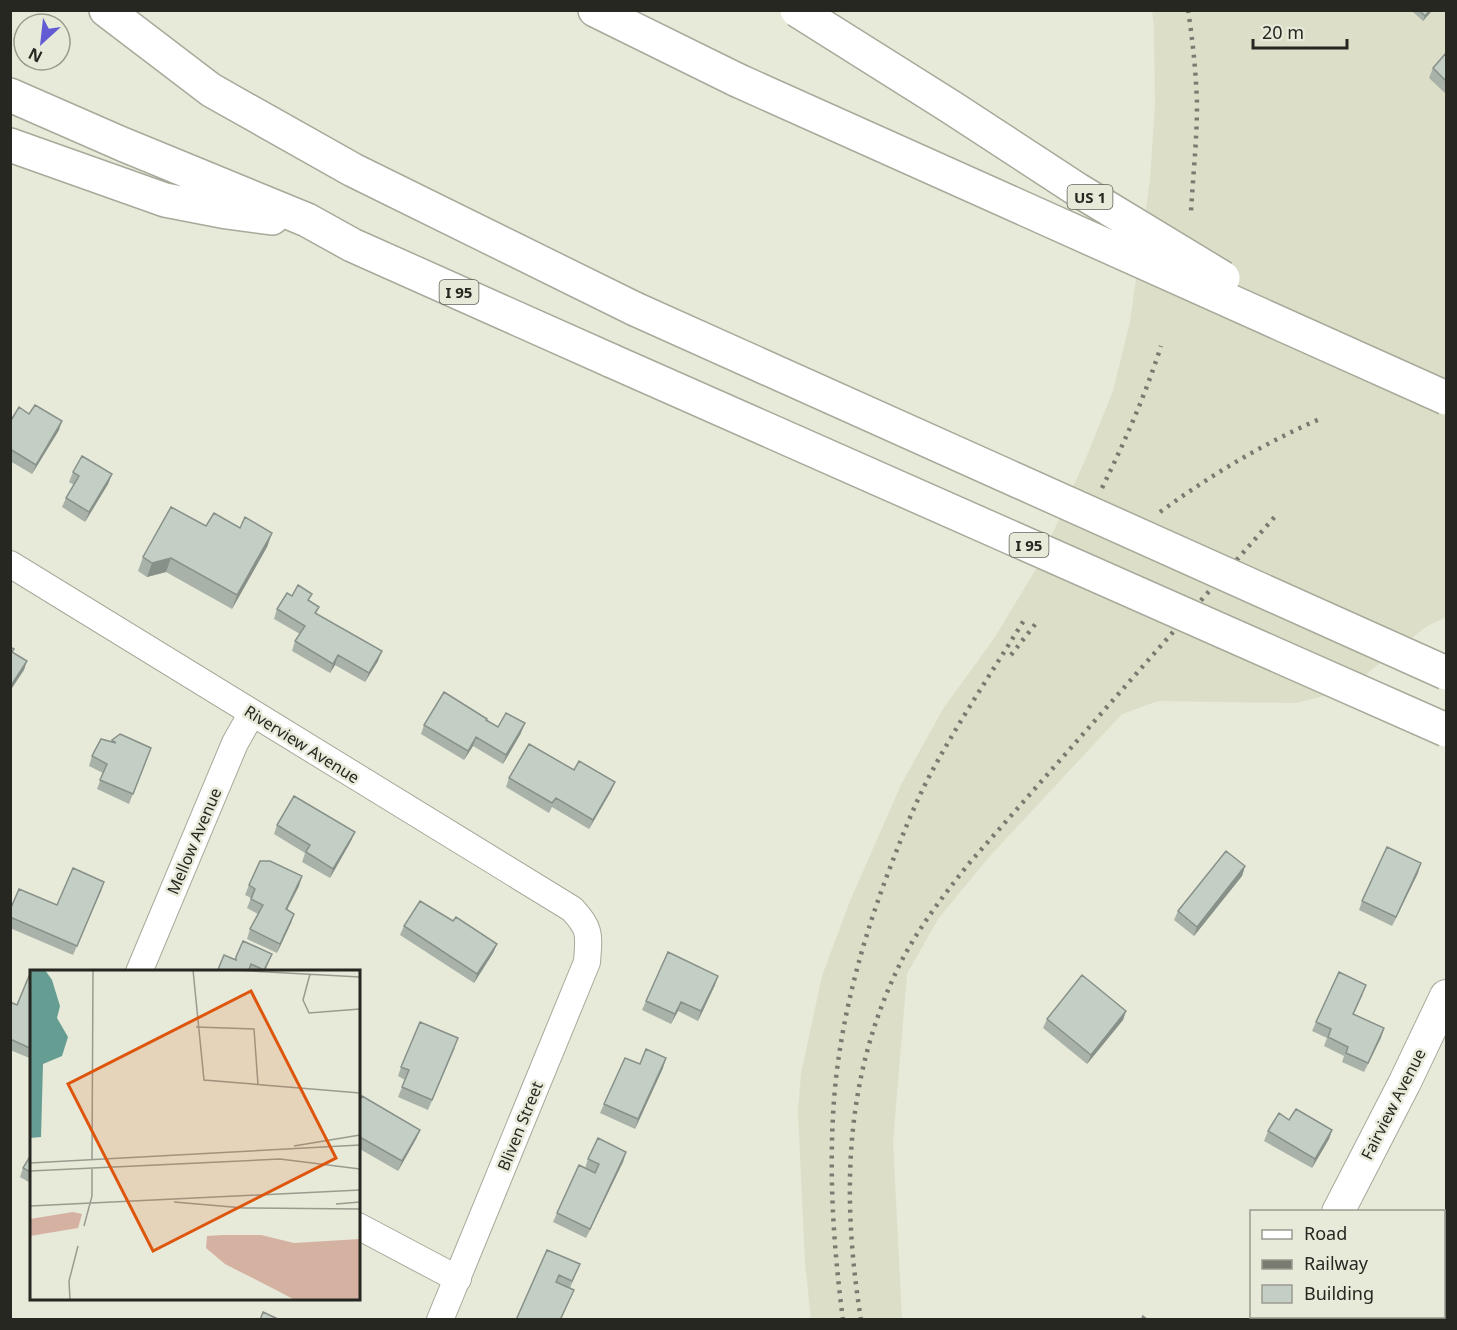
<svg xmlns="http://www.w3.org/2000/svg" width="1457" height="1330" font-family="'Noto Sans',sans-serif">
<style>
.built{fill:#dcdec8}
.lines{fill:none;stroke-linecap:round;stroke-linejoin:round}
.minor-casing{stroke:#a7a99a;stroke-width:28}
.tertiary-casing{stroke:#a7a99a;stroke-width:34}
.motorway-casing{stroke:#a7a99a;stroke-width:36}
.minor{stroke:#fff;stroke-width:26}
.tertiary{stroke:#fff;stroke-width:32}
.motorway{stroke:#fff;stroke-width:33}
.rail{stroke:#797b71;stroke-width:4.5;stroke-dasharray:3 6;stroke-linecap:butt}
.motorway-bridge-casing{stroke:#a7a99a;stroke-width:36;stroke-linecap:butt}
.motorway-bridge{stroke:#fff;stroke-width:33}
.wall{fill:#a8b2a9}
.shaded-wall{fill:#889189}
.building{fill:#c3cfc4;stroke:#889189;stroke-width:1.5}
.labels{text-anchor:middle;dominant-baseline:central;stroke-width:5;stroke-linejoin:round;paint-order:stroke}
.shield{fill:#e7e9d9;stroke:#606158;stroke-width:1.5}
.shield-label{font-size:15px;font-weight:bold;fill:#262721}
.street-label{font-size:16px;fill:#262721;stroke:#e7e9d9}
.inset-road{fill:none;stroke:#9a9b8f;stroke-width:1.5}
.view{fill:#de560d;fill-opacity:0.15;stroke:#de560d;stroke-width:3}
.inset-edge{fill:none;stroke:#262721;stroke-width:3}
</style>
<rect width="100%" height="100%" fill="#e7e9d9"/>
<path class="built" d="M1152 11H1446V617L1427 626 1346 690 1296 703 1158 701 1122 714 990 856 938 919 907 974 893 1141 902 1319 811 1320 805 1262 798 1110 801 1074 822 976 850 901 901 785 943 709 995 637 1039 564 1086 458 1113 391 1130 322 1150 180 1155 105 1154 25Z"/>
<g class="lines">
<defs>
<path id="minor" d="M10 564 572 909C591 929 589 935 587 962L440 1320
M139 972 235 743 252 713
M358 1226 458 1279"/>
<path id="tertiary" d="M1338 1212 1405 1082 1446 996
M1279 1320 1281 1316"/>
<path id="motorway" d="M106 10 211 90 353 170 635 309
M595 10 737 80
M10 95 122 144 307 220 352 245 612 361
M10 145 165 200 227 212 272 218"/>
</defs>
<use href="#minor" class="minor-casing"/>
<use href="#tertiary" class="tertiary-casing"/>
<use href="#motorway" class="motorway-casing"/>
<use href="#minor" class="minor"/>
<use href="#tertiary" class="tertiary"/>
<use href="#motorway" class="motorway"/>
<path class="rail" d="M1188 10C1193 42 1196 73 1197 104 1197 140 1193 176 1191 212
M1102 488C1125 441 1145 396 1161 346
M1160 512C1211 475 1264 443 1322 418
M1011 655 1037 622
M843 1320C833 1243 828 1166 835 1088 842 1015 862 942 888 873 901 839 914 805 931 773 960 719 994 669 1026 617
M861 1320C841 1194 844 1073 903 958 922 923 946 892 971 861L1278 513"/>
<defs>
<path id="motorway-bridge" d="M797 10 951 107 1078 190 1223 278
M737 80 1446 398
M635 309 1446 673
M612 361 1446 730"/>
</defs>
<use href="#motorway-bridge" class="motorway-bridge-casing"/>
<use href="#motorway-bridge" class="motorway-bridge"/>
</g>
<path class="wall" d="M1413 10H1431L1423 21 1413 12Z
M1446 53V94L1429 78 1433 68Z
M10 422 59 430 32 474 10 461Z
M73 472 112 474 108 484 85 522 62 507 66 498 74 485 69 482Z
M206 526 240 528 272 533 267 547 232 609 166 572 147 577 138 571 143 557Z
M292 596 309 601 319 607 316 614 378 661 365 682 335 665 330 673 292 651 295 641 300 634 274 619 277 609Z
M486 721 498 727 521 733 503 764 473 746 464 760 421 734 424 725Z
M112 740 151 748 129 804 97 789 103 773 89 766 92 756 111 742Z
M574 770 615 782 611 791 589 829 552 807 549 813 506 787 509 778Z
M277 825 351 841 330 878 302 862 305 853 274 834Z
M1245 866 1242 876 1194 936 1174 920 1178 911Z
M1418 873 1392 926 1359 910 1362 901Z
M249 885 299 886 287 910 294 914 291 923 277 953 247 939 250 929 258 914 247 908 251 898 245 895Z
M101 891 73 955 10 928V910L57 905Z
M453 921 497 944 493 953 474 983 400 935 404 926Z
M243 941 272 954 265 972H217L235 960Z
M32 977V1059L10 1050V1002L17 1005Z
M715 985 698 1021 678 1011 671 1024 642 1010 646 1001Z
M1363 994 1354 1014 1384 1028 1364 1072 1342 1062 1344 1056 1324 1046 1327 1038 1312 1031 1316 1022Z
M1126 1011 1123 1020 1087 1064 1043 1028 1047 1019Z
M455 1048 428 1110 398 1097 405 1080 398 1076 401 1067Z
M663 1068 635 1129 600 1113 604 1104Z
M358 1102 420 1130 416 1139 398 1171 358 1148Z
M1332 1130 1329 1139 1312 1168 1264 1141 1268 1131Z
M626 1152 623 1162 586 1238 553 1222 557 1213 585 1168 588 1159Z
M32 1153V1184L20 1177 23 1168Z
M547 1250 580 1264 570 1288 574 1290 570 1299 561 1320H516Z"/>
<path class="shaded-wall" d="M1430 10H1431V12L1423 21 1425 16Z
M62 421 59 430 32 474 36 465Z
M112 474 108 484 85 522 89 512Z
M272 533 267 547 232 609 237 595Z
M171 558 166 572 147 577 152 563Z
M382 651 378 661 365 682 369 673Z
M338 655 335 665 330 673 333 664Z
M27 661 24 670 10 691V687Z
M525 723 521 733 503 764 506 755Z
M476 737 473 746 464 760 468 751Z
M615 782 611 791 589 829 593 820Z
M355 832 351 841 330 878 333 869Z
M1421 863 1418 873 1392 926 1396 917Z
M1245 866 1242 876 1194 936 1197 927Z
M302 876 299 886 282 919 286 909Z
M104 882 101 891 73 955 77 946Z
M294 914 291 923 277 953 280 944Z
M497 944 493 953 474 983 477 974Z
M718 976 715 985 698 1021 701 1011Z
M681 1002 678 1011 671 1024 675 1014Z
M1126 1011 1123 1020 1087 1064 1091 1055Z
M1384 1028 1381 1038 1364 1072 1368 1063Z
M666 1058 663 1068 635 1129 638 1119Z
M420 1130 416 1139 398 1171 402 1161Z
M1332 1130 1329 1139 1312 1168 1315 1159Z
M626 1152 623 1162 586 1238 590 1229Z"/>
<path class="building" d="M1419 10H1430L1425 16Z
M1446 53V81L1433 68Z
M35 405 62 421 36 465 10 449V422L19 407 29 414Z
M82 456 112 474 89 512 66 498 79 476 73 472Z
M171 507 206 526 214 513 240 528 245 517 272 533 237 595 171 558 152 563 143 557Z
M298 585 312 594 308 600 319 607 315 613 382 651 369 673 338 655 333 664 295 641 305 626 277 609 287 593 292 596Z
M10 647 14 649 12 652 27 661 10 687Z
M444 692 487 719 486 720 498 727 506 713 525 723 506 755 476 737 468 751 424 725Z
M120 734 151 748 133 794 100 780 107 764 92 756 101 739 116 743 112 740Z
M529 744 574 770 579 761 615 782 593 820 556 798 552 803 509 778Z
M294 796 355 832 333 869 306 852 310 845 277 825Z
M1387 847 1421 863 1396 917 1362 901Z
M1226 851 1245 866 1197 927 1178 911Z
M260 861H270L302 876 286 909 294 914 280 944 250 929 263 905 251 899 255 889 249 885Z
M73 868 104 882 77 946 10 917V910L19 889 57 905Z
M420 901 453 921 456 917 497 944 477 974 404 926Z
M243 941 272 954 264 970 251 964 248 972H217L224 955 236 960V957Z
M668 952 718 976 701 1011 681 1002 675 1014 646 1001Z
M1339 972 1366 985 1353 1014 1384 1028 1368 1063 1346 1053 1348 1047 1328 1037 1331 1029 1316 1022Z
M1082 975 1126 1011 1091 1055 1047 1019Z
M29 976 32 977V1049L10 1039V1002L17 1005Z
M420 1022 458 1038 432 1100 402 1087 409 1070 401 1067Z
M646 1049 666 1058 638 1119 604 1104 625 1058 640 1064Z
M362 1096 420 1130 402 1161 358 1136V1102Z
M1296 1109 1332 1130 1315 1159 1268 1131 1279 1113 1289 1120Z
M598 1138 626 1152 590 1229 557 1213 579 1165 595 1173 599 1164 588 1159Z
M32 1153V1173L23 1168Z
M547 1250 580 1264 572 1281 559 1275 556 1282 574 1290 560 1320H516Z
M263 1312 280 1320H260Z
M1143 1316 1148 1320H1141Z
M1328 1317H1367L1365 1320H1327Z"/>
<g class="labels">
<g class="shield">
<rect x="1067.5" y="185" width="45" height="24" rx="4.5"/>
<rect x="439.5" y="280" width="39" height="24" rx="4.5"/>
<rect x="1009.5" y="533" width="39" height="24" rx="4.5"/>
</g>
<g class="shield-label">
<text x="1090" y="197">US 1</text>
<text x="459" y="292">I 95</text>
<text x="1029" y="545">I 95</text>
</g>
<g class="street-label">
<text transform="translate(302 744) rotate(32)">Riverview Avenue</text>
<text transform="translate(194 841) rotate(-67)">Mellow Avenue</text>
<text transform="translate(1393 1104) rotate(-63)">Fairview Avenue</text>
<text transform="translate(520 1126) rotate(-68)">Bliven Street</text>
</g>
</g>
<g transform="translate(30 970)">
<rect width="330" height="330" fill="#e7e9d9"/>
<path d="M43 242 52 244 48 258 0 266V249ZM193 265H231L264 273 330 269V330H265L246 320 195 294 176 278 177 266Z" fill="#d4b1a1"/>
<path d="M0 0H15L22 10 30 36 27 48 38 67 32 86 13 94 11 167 0 168Z" fill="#669d92"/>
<path class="inset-road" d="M163 0 174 110 330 123M203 0 330 7M280 4 273 30 279 43 330 39M166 57 224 59 228 115M264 176 330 165M62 190 63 0M0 193 330 175M0 201 250 189 330 199M144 232 214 238 330 239M306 234 330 232M0 236 330 220M54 256 62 226V198M40 330 39 311 48 276"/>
<path class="view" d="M221 21 306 188 123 281 38 114Z"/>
<rect width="330" height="330" class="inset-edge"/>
</g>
<rect width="1457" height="1330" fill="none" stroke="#262721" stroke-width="24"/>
<rect x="1250" y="1210" width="195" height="108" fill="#e7e9d9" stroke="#9a9b8f" stroke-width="1.5"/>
<rect x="1262" y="1230" width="30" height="9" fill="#ffffff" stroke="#9a9b8f" stroke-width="1.5"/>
<text x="1304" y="1240" font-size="18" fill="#262721">Road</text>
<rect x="1262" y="1260" width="30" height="9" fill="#797b71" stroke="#9a9b8f" stroke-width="1.5"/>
<text x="1304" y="1270" font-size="18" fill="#262721">Railway</text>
<rect x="1262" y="1285" width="30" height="18" fill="#c3cfc4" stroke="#9a9b8f" stroke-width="1.5"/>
<text x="1304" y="1300" font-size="18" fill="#262721">Building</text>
<g transform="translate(42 42) rotate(207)"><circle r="28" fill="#e7e9d9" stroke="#9a9b8f" stroke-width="1.5"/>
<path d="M0-4.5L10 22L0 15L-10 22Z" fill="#625bd4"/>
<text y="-9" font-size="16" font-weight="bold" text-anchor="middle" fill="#262721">N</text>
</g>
<path d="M1253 39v9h94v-9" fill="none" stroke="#262721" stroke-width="3"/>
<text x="1262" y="39" font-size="18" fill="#262721" stroke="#e7e9d9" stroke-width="4.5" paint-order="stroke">20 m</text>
</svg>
